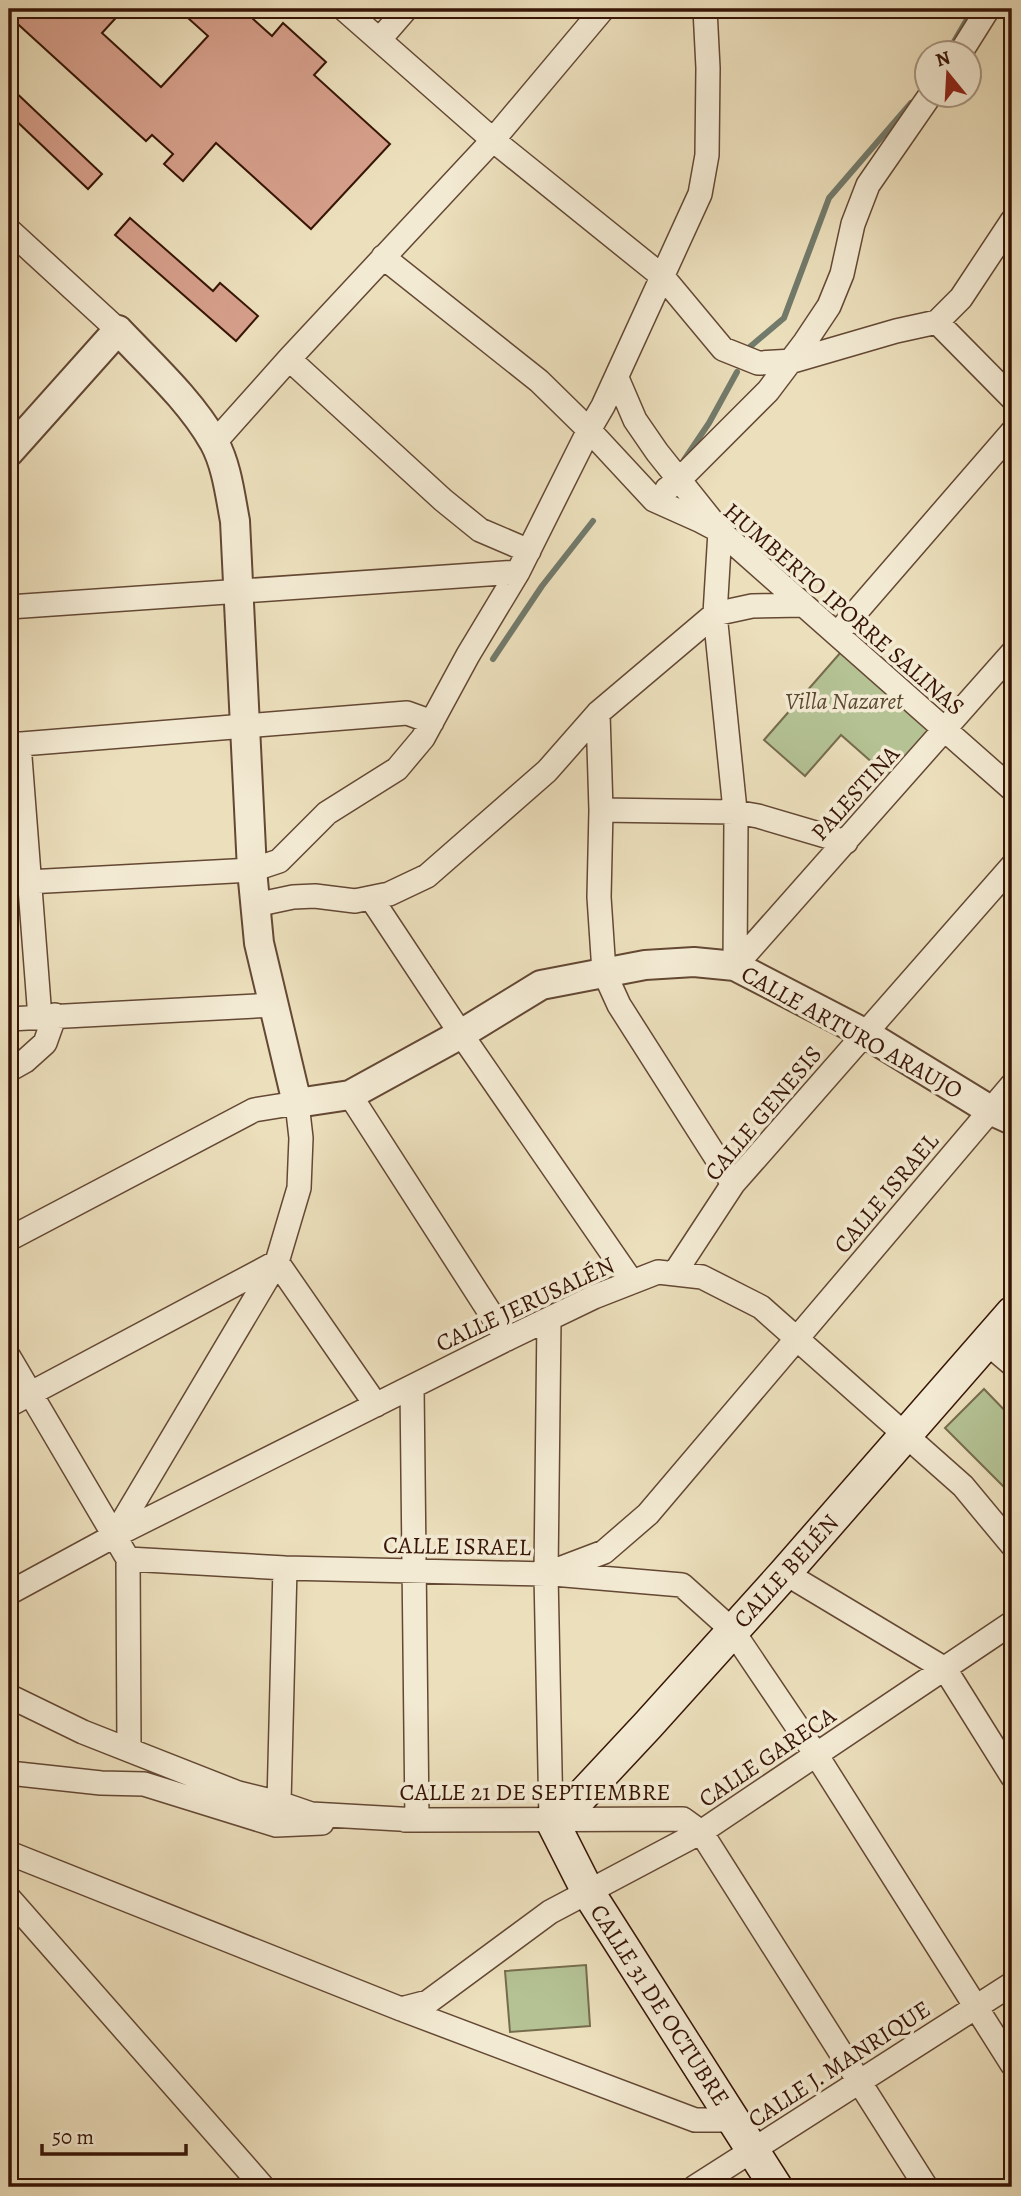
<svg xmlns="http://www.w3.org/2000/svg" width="1021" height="2196" font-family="Alegreya,serif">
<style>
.green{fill:#b4c294;stroke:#766c4d;stroke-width:2}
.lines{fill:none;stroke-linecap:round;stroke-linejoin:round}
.stream{stroke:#727a6b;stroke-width:6}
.building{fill:#d69f8b;stroke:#371506;stroke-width:2}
.minor-casing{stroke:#644834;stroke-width:26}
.tertiary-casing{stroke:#644834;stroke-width:32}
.secondary-casing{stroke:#371506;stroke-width:35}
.minor{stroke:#f3ead3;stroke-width:23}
.tertiary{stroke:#f3ead3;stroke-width:28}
.secondary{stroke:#f3ead3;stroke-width:32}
.labels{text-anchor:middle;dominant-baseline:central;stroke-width:7;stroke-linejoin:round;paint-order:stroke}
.street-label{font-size:24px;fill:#371506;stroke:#f3ead3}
.park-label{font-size:24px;font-style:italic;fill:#5c4931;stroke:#f3ead3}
</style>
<rect width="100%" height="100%" fill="#ecdfbc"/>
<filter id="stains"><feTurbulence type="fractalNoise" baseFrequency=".00286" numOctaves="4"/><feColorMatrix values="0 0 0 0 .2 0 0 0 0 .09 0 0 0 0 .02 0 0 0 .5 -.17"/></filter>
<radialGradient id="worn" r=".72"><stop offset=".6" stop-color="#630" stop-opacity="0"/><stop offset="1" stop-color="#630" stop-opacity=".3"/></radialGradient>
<path class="green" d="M841 652 932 732 891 779 841 735 805 776 764 740Z
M984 1389 1012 1418V1483L1006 1489 945 1428Z
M586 1965 590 2026 510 2032 505 1971Z"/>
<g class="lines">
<path class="stream" d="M948 52 973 9
M745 351 784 318 829 198 911 103
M684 460 709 423 737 372
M493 659 542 586 593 521"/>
</g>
<path class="building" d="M9 9H124L102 33 161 87 208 36 178 9H242L272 36 283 23 326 62 314 75 390 144 311 229 216 143 183 181 164 164 173 154 152 135 146 141 9 16Z
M9 86 102 174 88 189 9 114Z
M130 218 213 291 220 283 258 316 236 341 115 235Z"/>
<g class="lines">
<defs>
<path id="minor" d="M344 9 493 140 663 277 723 349 758 363 793 361 896 331 937 322 961 298 1012 221
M380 39 406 9
M961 52 988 9
M9 230 118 330
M383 257 539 381 589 430 654 500 701 521 720 531 1012 789
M937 322 1012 398
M289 359 443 500 480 530 529 551
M617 378 635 420 657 452 720 531 715 614 736 820 735 966
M214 443 289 359 493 140 603 9
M667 489 679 480 768 391 805 342 829 306 842 274 853 224 868 185 931 94
M9 607 518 572
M837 634 1012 432
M598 713 601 810 599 897 604 972 619 1005 733 1184
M19 744 40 1018
M9 745 407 713 432 722
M601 810 735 812 758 816 846 842
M9 883 252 870 279 861 327 813 397 769 423 738 468 655 518 572 589 430 603 406 700 194 707 155 708 68 705 9
M371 898 461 1034 632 1282
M255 905 293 897 315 896 355 901 389 894 427 876 547 771 598 713 715 614 752 606 804 605
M735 966 1012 653
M9 1019 273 1005
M9 1070 25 1061 45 1043 55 1015
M350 1095 507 1339
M9 1239 254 1110 297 1103 301 1138 299 1188 277 1262 114 1536
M674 1274 733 1184 1012 866
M549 1319 546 1574 551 1819
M986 1342 1012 1364
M9 1357 128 1559 285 1568 546 1574 604 1552 648 1514 1012 1085
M9 1405 277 1262 376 1405
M128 1559 129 1750
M785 1573 945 1669 1012 1776
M553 1574 682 1585 732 1630 817 1756 1012 2064
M9 1593 114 1536 507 1339 594 1297 658 1272 702 1277 761 1307 963 1486 1012 1545
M9 1696 83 1732 238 1793 279 1803 311 1814 417 1820 683 1819 701 1832 926 2187
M9 1773 101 1783 144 1784 276 1825 322 1823
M279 1803 285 1568
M405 1820H417L412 1387
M9 1853 401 2009 695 2120H733
M9 1898 263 2187
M401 2009 428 2002 550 1912 701 1832 1012 1623
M695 2187 1012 1984"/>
<path id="tertiary" d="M9 452 118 330C151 365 190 400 214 442 227 466 230 495 235 521L252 870 259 943 297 1103 350 1095 461 1034 541 985 645 965 694 962 735 966 866 1034 990 1110 1012 1120"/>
<path id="secondary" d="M776 2187 588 1892 551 1819 577 1801 648 1725 785 1573 1012 1313"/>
</defs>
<use href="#minor" class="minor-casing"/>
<use href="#tertiary" class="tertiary-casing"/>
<use href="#secondary" class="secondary-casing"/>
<use href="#minor" class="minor"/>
<use href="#tertiary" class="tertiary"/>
<use href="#secondary" class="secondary"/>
</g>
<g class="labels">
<g class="street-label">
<text transform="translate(844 609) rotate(41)">HUMBERTO IPORRE SALINAS</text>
<text transform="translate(855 793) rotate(-48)">PALESTINA</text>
<text transform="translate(852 1032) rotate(29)">CALLE ARTURO ARAUJO</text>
<text transform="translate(763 1113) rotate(-50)">CALLE GENESIS</text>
<text transform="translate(886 1193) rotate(-50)">CALLE ISRAEL</text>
<text transform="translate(525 1304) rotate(-25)">CALLE JERUSALÉN</text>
<text transform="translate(457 1546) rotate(1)">CALLE ISRAEL</text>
<text transform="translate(786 1571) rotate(-48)">CALLE BELÉN</text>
<text transform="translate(767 1757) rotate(-34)">CALLE GARECA</text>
<text x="535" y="1792">CALLE 21 DE SEPTIEMBRE</text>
<text transform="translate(660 2005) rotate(57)">CALLE 31 DE OCTUBRE</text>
<text transform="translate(839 2064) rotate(-33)">CALLE J. MANRIQUE</text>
</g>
<g class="park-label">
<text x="844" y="701">Villa Nazaret</text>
</g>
</g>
<rect width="1021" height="2196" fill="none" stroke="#ecdfbc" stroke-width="35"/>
<rect x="10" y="10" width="1000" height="2175" fill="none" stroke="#371506" stroke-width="3.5"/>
<rect x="18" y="18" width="986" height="2161" fill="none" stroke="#371506" stroke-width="2"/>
<g transform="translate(948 74) rotate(342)"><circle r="33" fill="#f3ead3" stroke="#a89581" stroke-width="2"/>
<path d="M0-5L12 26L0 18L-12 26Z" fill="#8f2418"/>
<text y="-10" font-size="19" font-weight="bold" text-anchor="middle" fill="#371506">N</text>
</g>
<path d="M42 2144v10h144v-10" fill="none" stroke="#371506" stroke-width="3.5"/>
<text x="52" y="2144" font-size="21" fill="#371506" stroke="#f3ead3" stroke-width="5" paint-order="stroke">50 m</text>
<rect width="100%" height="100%" filter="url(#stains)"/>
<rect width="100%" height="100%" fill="url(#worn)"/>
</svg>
